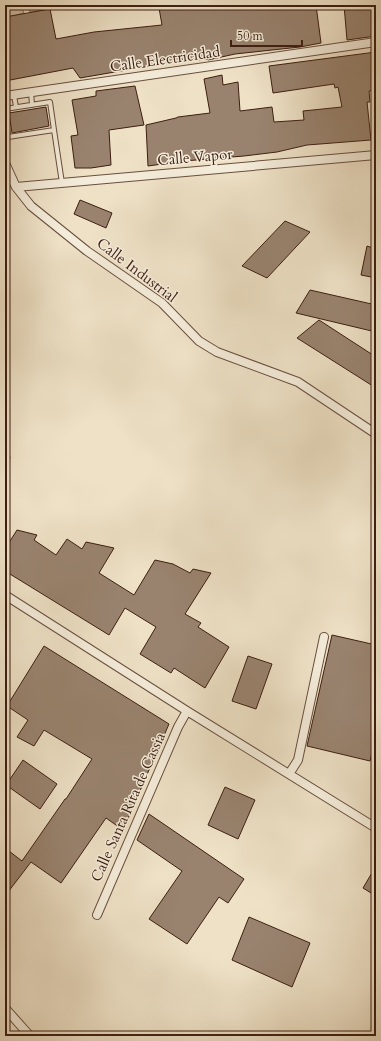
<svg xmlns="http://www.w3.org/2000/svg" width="381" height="1041" font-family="Cardo,serif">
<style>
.green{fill:#d0c0a7;stroke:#866f5c}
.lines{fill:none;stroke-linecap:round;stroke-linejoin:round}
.stream{stroke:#836b58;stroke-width:3}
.building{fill:#99836f;stroke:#3d1e11}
.lane-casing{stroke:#694f3e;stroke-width:6}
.street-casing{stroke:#694f3e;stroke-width:10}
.lane{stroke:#f4ecda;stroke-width:4}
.street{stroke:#f4ecda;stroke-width:8}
.labels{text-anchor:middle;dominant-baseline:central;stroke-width:3;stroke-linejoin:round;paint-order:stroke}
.street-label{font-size:15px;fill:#3d1e11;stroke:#f4ecda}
</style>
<rect width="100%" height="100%" fill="#eee1c6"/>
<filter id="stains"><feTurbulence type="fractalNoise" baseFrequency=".005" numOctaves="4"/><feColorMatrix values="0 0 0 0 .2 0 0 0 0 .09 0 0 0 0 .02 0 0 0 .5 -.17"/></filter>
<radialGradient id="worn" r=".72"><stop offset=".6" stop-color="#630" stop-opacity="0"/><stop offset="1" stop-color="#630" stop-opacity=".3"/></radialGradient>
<path class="green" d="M27 5H50V9L30 12Z
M21 7 24 13 5 18V9Z"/>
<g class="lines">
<path class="stream" d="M5 434 9 458 5 468"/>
</g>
<path class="building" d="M166 5H316L321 43 300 47 235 54 208 60 207 59 167 63 80 78 73 68 5 81V17L50 9 56 39 94 32 162 25 159 8 167 7Z
M344 5H376V36L347 40Z
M376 52V90L369 91 370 102H367L371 140 307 145 277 152 244 156 184 161 148 166 146 125 176 118 178 117 210 113 204 79 222 75 223 85 238 82 240 111 272 107 274 122 304 120 303 111 342 107 338 87 335 88 334 84 273 93 269 66Z
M135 86 144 125 109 130 111 165 91 168H75L71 136 78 135 72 100 96 96V91Z
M46 107 49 126 12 133 9 113Z
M80 200 112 213 106 228 74 214Z
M285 221 310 232 267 278 242 266Z
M367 246 376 249V278L361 275Z
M310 290 376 305V332L296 313Z
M319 320 376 357V388L297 338Z
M17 530 37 535 34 540 56 555 67 539 82 549 86 542 114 548 99 573 134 595 155 560 173 564 190 573 193 569 211 573 185 614 201 623 198 627 229 647 205 688 174 668 171 673 140 654 156 627 125 608 109 635 5 571V549Z
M332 635 376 645V735L370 761 307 746Z
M44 646 169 724 123 830 106 818 61 883 31 862 5 896V848L22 861 65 799H66L92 759 44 730 34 746 17 737 28 720 7 706Z
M248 656 272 664 256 709 232 701Z
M23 760 57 784 40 809 6 785Z
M225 787 255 800 238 839 208 825Z
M149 814 244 879 228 903 219 897 187 944 149 919 182 871 137 840Z
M376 866V896L363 888Z
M249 917 310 943 292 987 232 960Z"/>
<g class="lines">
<defs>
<path id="lane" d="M31 92 32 105
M14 95 16 107
M54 130 62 183
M5 137H8L54 130 50 102 5 109 8 137"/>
<path id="street" d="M5 96 376 42
M5 163 16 187 31 206 87 251 162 303 199 341 217 352 298 382 376 434
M16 187 376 155
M5 595 187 711 376 828
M289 774 298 760 324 637
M97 915 178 727 187 711
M5 1008 30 1036"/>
</defs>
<use href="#lane" class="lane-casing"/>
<use href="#street" class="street-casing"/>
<use href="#lane" class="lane"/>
<use href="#street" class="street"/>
</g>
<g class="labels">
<g class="street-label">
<text transform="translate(165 59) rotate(-8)">Calle Electricidad</text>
<text transform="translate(195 157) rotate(-5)">Calle Vapor</text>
<text transform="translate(137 270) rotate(37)">Calle Industrial</text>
<text transform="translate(128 807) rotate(-66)">Calle Santa Rita de Cassia</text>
</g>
</g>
<rect width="381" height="1041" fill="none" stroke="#eee1c6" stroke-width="20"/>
<rect x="6" y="6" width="369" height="1029" fill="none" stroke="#3d1e11" stroke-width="2"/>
<rect x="10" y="10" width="361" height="1021" fill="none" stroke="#3d1e11"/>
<path d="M231 40v6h71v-6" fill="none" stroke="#3d1e11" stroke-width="2"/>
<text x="237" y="40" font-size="12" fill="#3d1e11" stroke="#f4ecda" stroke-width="3" paint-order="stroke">50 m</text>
<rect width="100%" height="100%" filter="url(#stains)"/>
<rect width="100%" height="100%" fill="url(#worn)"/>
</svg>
